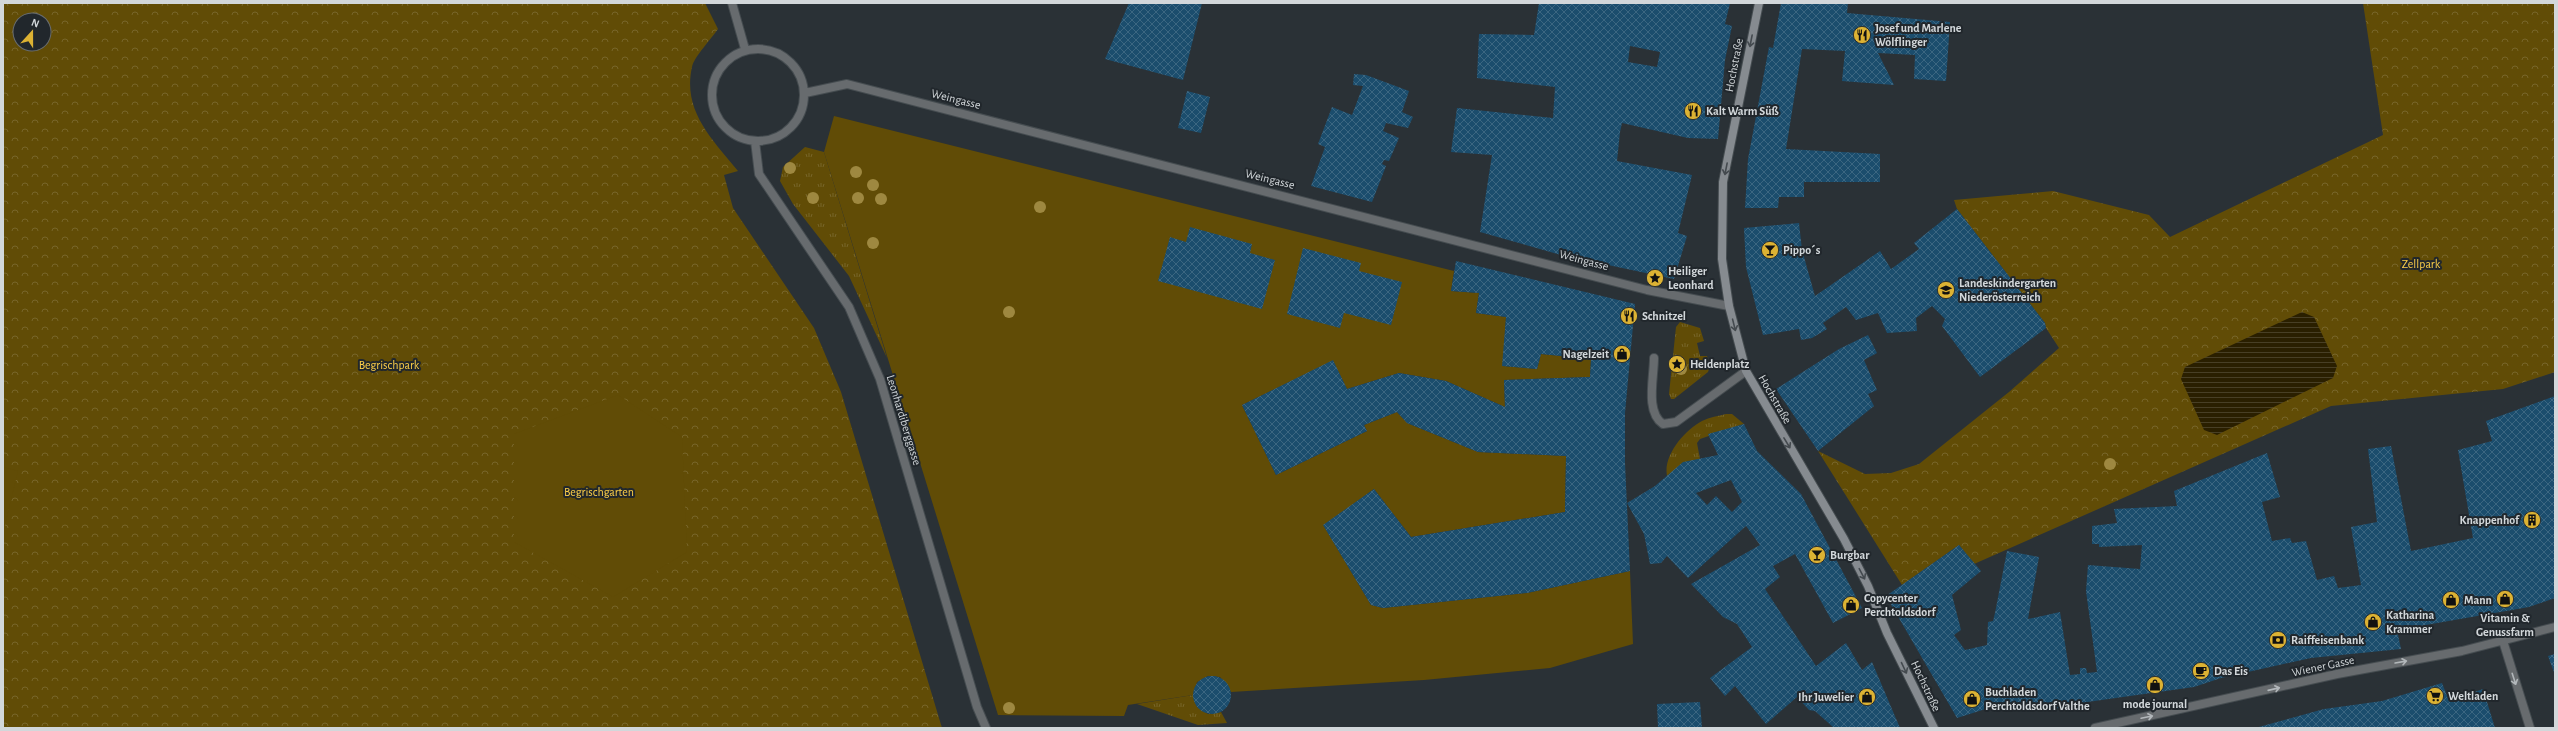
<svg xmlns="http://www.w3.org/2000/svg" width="2558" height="731" font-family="'Alegreya Sans',sans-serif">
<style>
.grass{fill:url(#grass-tufts)}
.forest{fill:url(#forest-crowns);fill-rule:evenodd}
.garden{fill:#614c06}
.water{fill:url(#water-rules)}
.building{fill:url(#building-cross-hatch);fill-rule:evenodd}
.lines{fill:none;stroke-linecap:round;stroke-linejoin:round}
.service-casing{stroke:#454c50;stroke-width:10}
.minor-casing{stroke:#454c50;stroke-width:10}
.tertiary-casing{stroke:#454c50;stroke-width:10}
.secondary-casing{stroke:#454c50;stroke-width:10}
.service{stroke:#676b6e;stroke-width:8}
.minor{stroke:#676b6e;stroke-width:8}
.tertiary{stroke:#676b6e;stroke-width:8}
.secondary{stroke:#868b90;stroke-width:8}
.tree{fill:#9e8840}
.oneway{stroke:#444a4f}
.oneway2{stroke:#b2b7ba}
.labels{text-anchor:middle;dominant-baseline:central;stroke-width:4;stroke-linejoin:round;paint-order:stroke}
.poi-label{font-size:12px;font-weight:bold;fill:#d2d7da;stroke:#21272c;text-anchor:start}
.street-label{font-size:12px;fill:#d2d7da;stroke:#21272c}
.park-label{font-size:12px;fill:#fdcf48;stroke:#21272c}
</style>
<defs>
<pattern id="grass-tufts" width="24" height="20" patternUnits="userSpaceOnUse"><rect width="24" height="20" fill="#614c06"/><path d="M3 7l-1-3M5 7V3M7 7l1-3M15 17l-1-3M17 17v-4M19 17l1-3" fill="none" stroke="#77652a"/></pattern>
<pattern id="forest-crowns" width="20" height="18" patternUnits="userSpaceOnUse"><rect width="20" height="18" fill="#614c06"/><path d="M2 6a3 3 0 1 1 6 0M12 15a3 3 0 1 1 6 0" fill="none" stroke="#77652a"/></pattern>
<pattern id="water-rules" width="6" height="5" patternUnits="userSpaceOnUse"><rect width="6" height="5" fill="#2a1f00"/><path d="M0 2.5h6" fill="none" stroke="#483f25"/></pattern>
<pattern id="building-cross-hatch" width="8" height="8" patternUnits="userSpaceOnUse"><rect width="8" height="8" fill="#1b4d6d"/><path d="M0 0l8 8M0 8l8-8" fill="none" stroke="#3b6681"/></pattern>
</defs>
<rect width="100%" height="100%" fill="#2a3136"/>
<path class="grass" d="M805 147 824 152 887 358 849 276 793 204 780 181 783 167Z
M1680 322 1700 328 1704 341 1697 343 1700 356H1707L1710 366 1708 372 1674 399H1671L1669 394 1676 327Z
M1726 414H1732L1744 424 1700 439 1697 443 1700 459 1667 476C1663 455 1685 430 1702 421 1710 417 1718 416 1726 414Z
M1193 695 1197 707 1208 714 1221 712 1227 723 1198 725 1137 704Z"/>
<path class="forest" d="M3 3H705L718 29C712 38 694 57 692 67 682 111 713 140 738 171L724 175 733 208 814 328 841 392 942 728H3ZM20 20H44V44H20Z
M2363 3H2555V372L2503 389 2331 406 1974 564 1959 545 1902 585 1818 451 1865 474 1891 473 1919 464 2009 392 2059 348 2046 328 2045 323 1957 209 1954 200 2053 191 2149 215 2170 237 2383 135Z"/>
<path class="garden" d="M834 116 1454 271 1451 291 1479 293 1476 313 1506 317 1503 366 1537 369 1541 354 1591 359 1590 377 1504 380 1505 407 1446 381 1399 373 1347 389 1333 361 1242 405 1276 475 1367 431 1364 425 1397 412 1407 423 1478 452 1566 456 1565 512 1411 537 1374 489 1324 526 1371 605 1383 608 1527 593 1630 571 1633 644 1550 668 1424 680 1231 692 1220 677 1208 676 1197 682 1193 695 1128 705 1124 716 998 715 824 152Z
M618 395 682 437 687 552 613 597 514 542V434Z
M3 467 18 471 3 533Z"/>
<path class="water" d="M2302 312 2314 317 2337 366 2333 378 2217 435 2204 430 2181 379 2185 367Z"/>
<path class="building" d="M1129 3H1202L1183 80 1105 59Z
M1539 3H1730L1725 24 1732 26 1725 60 1718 139 1688 138 1622 123 1620 132 1617 161 1692 175 1678 233 1687 236 1674 279 1561 255 1480 232 1492 155 1451 152 1457 108 1553 118 1555 87 1477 78 1479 34 1534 35ZM1630 46 1660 52 1657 67 1628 62Z
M1781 3H1848L1847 13 1950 22 1946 81 1914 79 1915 55 1878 53 1894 85 1842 81 1845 51 1802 49 1786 149 1880 154V182H1804V197H1779L1778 208H1745L1748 159 1769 47 1773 48Z
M1354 74 1366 75 1409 91 1402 112 1413 117 1408 128 1386 123 1383 131 1399 138 1389 161 1384 160 1382 164 1386 166 1372 202 1311 186 1325 147 1318 144 1332 107 1352 115 1363 86 1353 85Z
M1187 91 1210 97 1201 133 1178 128Z
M1957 209 2045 323 2046 328 1980 377 1942 326 1945 319 1932 306 1916 318 1917 331 1887 333 1878 313 1856 320 1846 307 1823 323 1827 329 1812 338 1801 340 1799 329 1763 335 1746 267 1744 228 1799 223 1802 250 1815 296 1880 251 1891 269 1919 249 1914 243Z
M1190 227 1252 244 1250 253 1275 260 1262 309 1158 281 1170 237 1186 242Z
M1303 248 1361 263 1359 271 1402 282 1391 325 1344 313 1340 328 1287 314Z
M1456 261 1635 304 1625 413V463L1630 571 1527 593 1383 608 1371 605 1323 525 1374 489 1411 537 1565 512 1566 456 1478 452 1407 423 1397 412 1364 425 1367 431 1276 475 1242 405 1333 360 1347 389 1399 373 1446 381 1505 407 1504 380 1590 377 1591 359 1541 354 1537 369 1502 366 1506 317 1476 313 1479 293 1451 291Z
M1868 335 1877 353 1864 360 1877 390 1868 394 1874 406 1818 451 1776 389 1839 349Z
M2555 396V598L2529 607 2397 630 2401 649 2311 658 2221 678 2194 687 2066 705V709L2023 705V708L1992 707 1957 718 1886 596 1959 545 1981 571 1952 595 1961 630 1954 635 1965 650 1987 645 1988 622 1993 621 1995 613 2007 551 2039 557 2028 619 2060 612 2070 675 2080 674V668H2086L2087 673 2097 672 2086 591 2088 565 2140 569 2142 545 2099 547V544H2092V526L2117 523 2114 509 2177 506 2174 491 2267 453 2280 497 2262 502 2272 541 2290 538 2292 543 2306 541 2317 580 2334 576 2338 588 2361 585 2351 527 2377 522 2368 449 2391 446 2411 551 2473 538 2458 450 2492 441 2486 421Z
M1744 424 1757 451 1801 494 1862 608 1833 623 1795 554 1773 566 1780 577 1765 589 1816 666 1846 643 1862 670 1872 662 1900 728H1834L1815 711 1809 710 1797 697 1766 724 1735 686 1725 696 1710 678 1752 647 1737 624 1723 617 1691 584 1760 545 1746 526 1688 578 1667 556 1661 563 1650 564 1644 534 1627 503 1655 486 1683 462 1718 455 1708 434ZM1731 480 1742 502 1732 512 1716 496 1707 505 1696 493Z
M2555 654V675L2548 656Z
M1193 695a19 19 0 1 1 38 0a19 19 0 1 1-38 0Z
M2442 683 2449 701 2483 689 2495 728H2255L2324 709 2382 701Z
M1700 702 1702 728H1658L1657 704Z"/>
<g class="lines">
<defs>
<path id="service" d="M1654 358C1654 378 1645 412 1663 424L1676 422 1746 371"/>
<path id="minor" d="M732 3 745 49
M712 95a46 46 0 1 1 92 0a46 46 0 1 1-92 0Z
M805 93 847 84 1647 290 1729 306
M755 141 759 174 849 307 880 379 977 707 986 728
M2503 641 2530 728"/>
<path id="tertiary" d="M2095 728 2337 674 2462 651 2555 627"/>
<path id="secondary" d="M1759 3 1723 182 1722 259 1729 306 1746 371 1844 539 1868 586 1887 633 1934 728"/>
</defs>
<use href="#service" class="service-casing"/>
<use href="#minor" class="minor-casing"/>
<use href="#tertiary" class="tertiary-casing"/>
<use href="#secondary" class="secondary-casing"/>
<use href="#service" class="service"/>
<use href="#minor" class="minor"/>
<use href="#tertiary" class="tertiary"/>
<use href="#secondary" class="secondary"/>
</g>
<g class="tree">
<circle cx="790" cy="168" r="6"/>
<circle cx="856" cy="172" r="6"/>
<circle cx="873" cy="185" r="6"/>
<circle cx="813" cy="198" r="6"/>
<circle cx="858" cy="198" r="6"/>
<circle cx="881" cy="199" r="6"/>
<circle cx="1040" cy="207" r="6"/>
<circle cx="873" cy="243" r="6"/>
<circle cx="1009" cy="312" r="6"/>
<circle cx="1681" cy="369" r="6"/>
<circle cx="2110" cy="464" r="6"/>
<circle cx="1009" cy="708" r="6"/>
</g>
<defs><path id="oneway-shaft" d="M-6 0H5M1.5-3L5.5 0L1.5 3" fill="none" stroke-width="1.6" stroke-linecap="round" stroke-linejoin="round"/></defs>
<g class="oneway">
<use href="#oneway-shaft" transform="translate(1751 41) rotate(101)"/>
<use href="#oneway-shaft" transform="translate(1726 169) rotate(101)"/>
<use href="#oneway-shaft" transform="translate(1734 325) rotate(76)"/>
<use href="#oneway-shaft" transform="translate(1787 443) rotate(59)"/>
<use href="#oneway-shaft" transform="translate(1862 574) rotate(62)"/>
<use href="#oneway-shaft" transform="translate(1904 668) rotate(65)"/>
</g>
<g class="oneway2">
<use href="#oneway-shaft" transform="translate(2401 662) rotate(-10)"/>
<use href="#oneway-shaft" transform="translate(2514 679) rotate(72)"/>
<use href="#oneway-shaft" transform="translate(2274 689) rotate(-13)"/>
<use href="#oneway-shaft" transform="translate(2147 717) rotate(-12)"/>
</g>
<defs>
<symbol id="restaurant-disc" viewBox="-11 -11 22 22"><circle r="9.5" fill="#dcb233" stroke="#21272c"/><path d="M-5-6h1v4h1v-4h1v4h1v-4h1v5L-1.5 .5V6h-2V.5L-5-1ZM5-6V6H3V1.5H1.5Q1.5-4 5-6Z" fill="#111"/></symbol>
<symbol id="bar-disc" viewBox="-11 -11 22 22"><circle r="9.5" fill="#dcb233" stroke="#21272c"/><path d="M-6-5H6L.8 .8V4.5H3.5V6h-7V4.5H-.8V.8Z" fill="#111"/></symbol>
<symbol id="sight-disc" viewBox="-11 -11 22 22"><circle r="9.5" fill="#dcb233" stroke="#21272c"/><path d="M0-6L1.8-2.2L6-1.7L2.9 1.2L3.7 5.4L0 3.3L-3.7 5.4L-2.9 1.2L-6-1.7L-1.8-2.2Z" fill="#111"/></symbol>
<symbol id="school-disc" viewBox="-11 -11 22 22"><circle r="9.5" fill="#dcb233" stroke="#21272c"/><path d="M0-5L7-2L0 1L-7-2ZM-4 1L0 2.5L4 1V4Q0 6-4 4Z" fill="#111"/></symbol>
<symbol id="shop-disc" viewBox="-11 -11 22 22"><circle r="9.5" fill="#dcb233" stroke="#21272c"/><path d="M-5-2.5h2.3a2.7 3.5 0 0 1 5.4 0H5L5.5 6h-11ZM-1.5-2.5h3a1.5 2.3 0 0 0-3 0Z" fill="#111"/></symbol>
<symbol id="building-disc" viewBox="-11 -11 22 22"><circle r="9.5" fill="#dcb233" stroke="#21272c"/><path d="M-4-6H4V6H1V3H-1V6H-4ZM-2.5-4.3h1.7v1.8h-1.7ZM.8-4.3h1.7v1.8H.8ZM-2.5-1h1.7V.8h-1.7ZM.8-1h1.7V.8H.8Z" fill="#111"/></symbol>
<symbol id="bank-disc" viewBox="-11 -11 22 22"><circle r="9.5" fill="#dcb233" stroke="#21272c"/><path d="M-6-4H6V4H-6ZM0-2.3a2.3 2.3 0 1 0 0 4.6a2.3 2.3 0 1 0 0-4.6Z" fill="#111"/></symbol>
<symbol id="cafe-disc" viewBox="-11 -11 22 22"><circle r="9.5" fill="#dcb233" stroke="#21272c"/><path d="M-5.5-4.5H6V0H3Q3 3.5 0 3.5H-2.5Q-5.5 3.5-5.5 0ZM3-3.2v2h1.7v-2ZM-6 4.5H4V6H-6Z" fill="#111"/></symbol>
<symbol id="supermarket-disc" viewBox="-11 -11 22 22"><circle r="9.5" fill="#dcb233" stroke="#21272c"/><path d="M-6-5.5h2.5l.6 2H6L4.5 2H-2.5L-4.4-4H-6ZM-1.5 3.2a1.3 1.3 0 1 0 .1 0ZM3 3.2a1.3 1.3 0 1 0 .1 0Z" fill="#111"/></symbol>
</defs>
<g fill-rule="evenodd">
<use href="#restaurant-disc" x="1852" y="25" width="20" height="20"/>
<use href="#restaurant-disc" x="1683" y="101" width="20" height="20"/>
<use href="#bar-disc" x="1760" y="240" width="20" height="20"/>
<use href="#sight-disc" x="1645" y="268" width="20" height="20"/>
<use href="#school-disc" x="1936" y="280" width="20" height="20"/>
<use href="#restaurant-disc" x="1619" y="306" width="20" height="20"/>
<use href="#shop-disc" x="1612" y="344" width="20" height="20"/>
<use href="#sight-disc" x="1667" y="354" width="20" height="20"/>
<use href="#building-disc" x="2522" y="510" width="20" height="20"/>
<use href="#bar-disc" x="1807" y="545" width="20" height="20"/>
<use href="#shop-disc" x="2495" y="589" width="20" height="20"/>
<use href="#shop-disc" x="2441" y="590" width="20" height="20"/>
<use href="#shop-disc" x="1841" y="595" width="20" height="20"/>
<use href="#shop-disc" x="2363" y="612" width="20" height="20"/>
<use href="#bank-disc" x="2268" y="630" width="20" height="20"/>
<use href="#cafe-disc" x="2191" y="661" width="20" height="20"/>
<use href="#shop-disc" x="2145" y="675" width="20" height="20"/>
<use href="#supermarket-disc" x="2425" y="686" width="20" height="20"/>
<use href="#shop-disc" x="1857" y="687" width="20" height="20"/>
<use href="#shop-disc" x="1962" y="689" width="20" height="20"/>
</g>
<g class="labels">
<g class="poi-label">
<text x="1875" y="28">Josef und Marlene<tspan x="1875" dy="14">Wölflinger</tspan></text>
<text x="1706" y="111">Kalt Warm Süß</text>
<text x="1783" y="250">Pippo´s</text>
<text x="1668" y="271">Heiliger<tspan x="1668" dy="14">Leonhard</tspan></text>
<text x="1959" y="283">Landeskindergarten<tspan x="1959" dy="14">Niederösterreich</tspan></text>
<text x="1642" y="316">Schnitzel</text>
<text x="1609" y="354" text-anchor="end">Nagelzeit</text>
<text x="1690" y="364">Heldenplatz</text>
<text x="2519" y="520" text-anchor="end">Knappenhof</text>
<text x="1830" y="555">Burgbar</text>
<text x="1864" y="598">Copycenter<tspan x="1864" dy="14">Perchtoldsdorf</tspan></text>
<text x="2464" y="600">Mann</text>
<text x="2386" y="615">Katharina<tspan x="2386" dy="14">Krammer</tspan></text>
<text x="2505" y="618" text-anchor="middle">Vitamin &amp;<tspan x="2505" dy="14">Genussfarm</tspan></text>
<text x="2291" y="640">Raiffeisenbank</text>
<text x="2214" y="671">Das Eis</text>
<text x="1985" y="692">Buchladen<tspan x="1985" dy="14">Perchtoldsdorf Valthe</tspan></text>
<text x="2448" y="696">Weltladen</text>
<text x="1854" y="697" text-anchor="end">Ihr Juwelier</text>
<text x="2155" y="704" text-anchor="middle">mode journal</text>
</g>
<g class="street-label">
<text transform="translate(1734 65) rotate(-79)">Hochstraße</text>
<text transform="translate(956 99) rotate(14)">Weingasse</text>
<text transform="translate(1270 179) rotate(14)">Weingasse</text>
<text transform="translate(1584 260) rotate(15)">Weingasse</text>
<text transform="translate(1775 399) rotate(60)">Hochstraße</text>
<text transform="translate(904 420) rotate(73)">Leonhardiberggasse</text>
<text transform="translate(2323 666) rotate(-12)">Wiener Gasse</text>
<text transform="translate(1926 686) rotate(65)">Hochstraße</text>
</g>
<g class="park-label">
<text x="2421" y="264">Zellpark</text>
<text x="389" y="365">Begrischpark</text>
<text x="599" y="492">Begrischgarten</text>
</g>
</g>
<rect width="2558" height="731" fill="none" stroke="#d2d7da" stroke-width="8"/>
<g transform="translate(32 32) rotate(21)"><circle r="19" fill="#21272c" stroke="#686d72"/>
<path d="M0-3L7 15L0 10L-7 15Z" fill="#dcb233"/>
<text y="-6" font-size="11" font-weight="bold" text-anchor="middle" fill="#d2d7da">N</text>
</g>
</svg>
